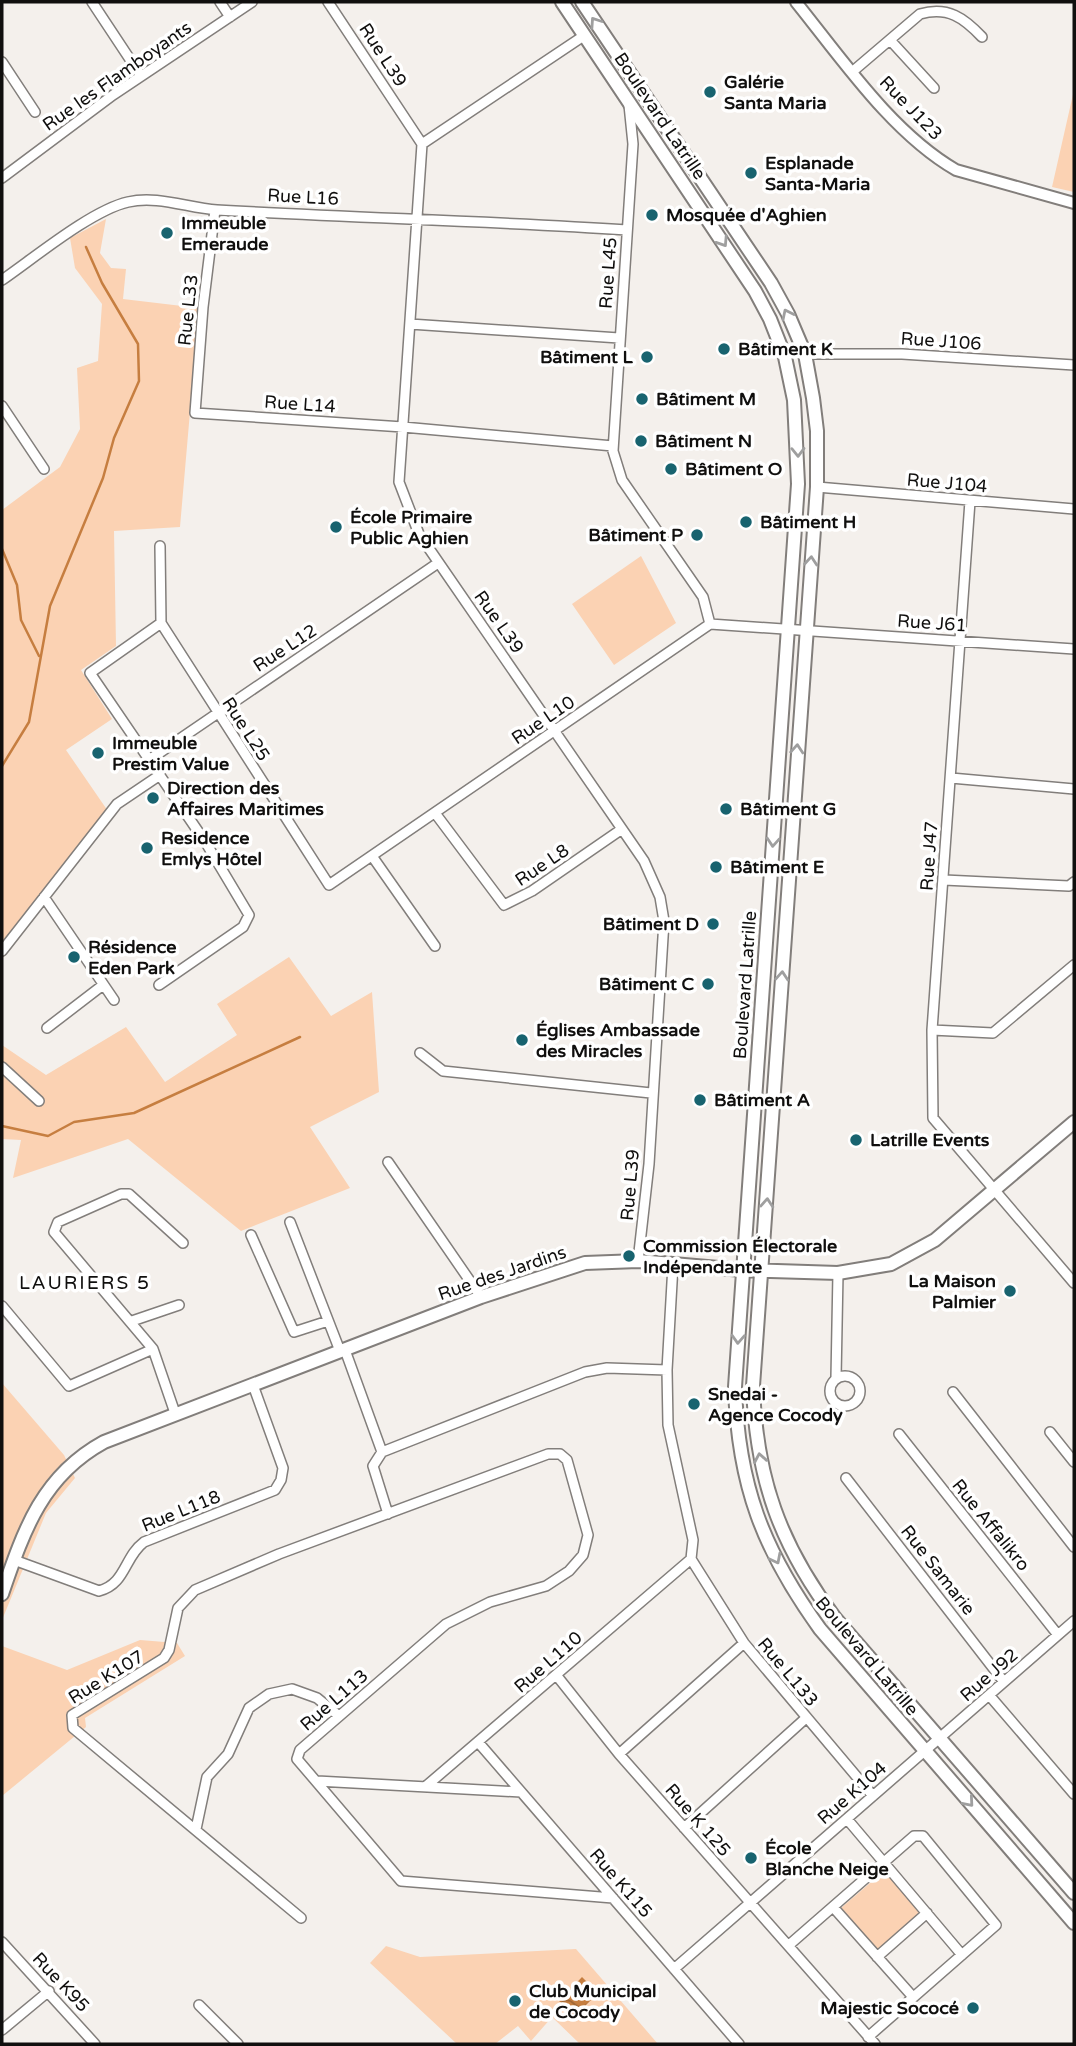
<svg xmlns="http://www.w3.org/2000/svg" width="1076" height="2046" font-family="'Varela Round',sans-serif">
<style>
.grass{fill:#fbd2b3}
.water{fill:url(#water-waves)}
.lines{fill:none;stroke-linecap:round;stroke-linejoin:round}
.stream{stroke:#c67e40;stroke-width:2.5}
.minor-casing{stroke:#827e7b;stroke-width:12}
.tertiary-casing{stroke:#827e7b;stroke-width:14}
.secondary-casing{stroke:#827e7b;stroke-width:16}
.minor{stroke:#fff;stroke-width:9}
.tertiary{stroke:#fff;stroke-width:10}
.secondary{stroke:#fff;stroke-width:12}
.oneway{stroke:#9f9f9f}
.poi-dot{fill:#18636f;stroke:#fff;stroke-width:2.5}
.labels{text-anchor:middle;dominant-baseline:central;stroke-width:7;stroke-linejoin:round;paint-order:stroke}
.street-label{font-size:18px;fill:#100f0e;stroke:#fff}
.poi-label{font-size:18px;font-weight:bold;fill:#100f0e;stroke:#fff;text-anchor:start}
.neighbourhood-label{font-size:19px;letter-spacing:2px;fill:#100f0e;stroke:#fff}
</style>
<defs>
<pattern id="water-waves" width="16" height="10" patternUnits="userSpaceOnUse" patternTransform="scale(1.75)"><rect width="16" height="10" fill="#c67e40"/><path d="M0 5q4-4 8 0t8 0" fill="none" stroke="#9f6634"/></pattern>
</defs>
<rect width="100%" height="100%" fill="#f4f0ec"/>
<path class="grass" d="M1074 90V192L1052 187Z
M106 219 100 253 111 268 126 269 123 299 199 308 180 527 114 531 116 646 81 670 112 719 66 750 112 817 2 959V510L60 467 80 429 77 368 98 361 102 304 75 268 70 238Z
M641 556 676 623 614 665 572 604Z
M289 957 331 1016 372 992 379 1092 310 1127 350 1188 241 1231 128 1139 13 1178 21 1140 2 1139V1045L46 1075 126 1027 165 1082 237 1035 217 1004Z
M2 1383 64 1455 75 1478 46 1513 2 1620Z
M140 1640 177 1643 185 1656 85 1718 86 1727 2 1796V1646L67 1670Z
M884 1871 920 1913 877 1950 841 1908Z
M386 1946 420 1957 576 1949 658 2044H580L552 2017 531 2041 518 2026 495 2044H457L370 1963Z"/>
<path class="water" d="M582 1977 598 1993 580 2011 576 2008 570 2011 559 2001Z"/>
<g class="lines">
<path class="stream" d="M2 549 17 585 21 620 39 656
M2 766 29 722 50 606 103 478 114 438 139 381 138 344 102 283 86 247
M2 1126 48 1136 74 1122 134 1113 300 1037"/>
<defs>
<path id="minor" d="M92 2 141 76
M220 2 230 17
M328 2 422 144 399 482 419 534 644 861 660 897 664 921 649 1164 638 1261
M890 40 934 88
M2 62 35 112
M852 72 920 14C948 6 964 18 982 37
M629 105 633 144 613 451 622 480 703 597 710 624
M422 144 585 35
M2 178 113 95 252 2
M215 210 203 307 195 413 403 427 613 446
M2 280C34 258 92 210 128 202 157 195 188 208 217 210 354 218 490 221 627 230
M410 324 619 338
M805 354H902L1074 365
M2 406 44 469
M817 487 1074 509
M970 501 932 1030 933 1118 1074 1283
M160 546 161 623
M161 623 329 885 710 624 1074 649
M149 760 438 563
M951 778 1074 789
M435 813 504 905 532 891 622 829
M372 856 435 946
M944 880 1069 886 1074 882
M44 897 114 1000
M2 951 117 804 160 775
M159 985 243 927 249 915 206 843 90 673 161 623
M47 1028 103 985
M932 1030 993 1033 1074 965
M420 1053 443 1071 651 1093
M2 1067 39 1101
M388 1162 481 1297
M290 1222 340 1351
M251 1235 294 1332 328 1321
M673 1265 667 1370 668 1425 693 1540 691 1559
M2 1306 69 1386 153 1349
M132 1321 179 1305
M345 1350 382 1452 373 1466 388 1514
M830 1391a15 15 0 1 1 30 0a15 15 0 1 1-30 0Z
M836 1378 838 1273
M953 1392 1074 1547
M175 1413 153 1349 54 1232 58 1222 121 1194H129L183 1243
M1050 1432 1074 1462
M899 1434 1058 1635
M382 1452 585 1372 607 1368 667 1370
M846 1478 1004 1682
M691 1559 744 1643 873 1796
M14 1560 99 1591C126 1584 124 1557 144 1542L275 1490 281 1480 283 1468 253 1385
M557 1676 619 1754 875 2044
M989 1695 1074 1794
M478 1742 739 2044
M619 1754 744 1643
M317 1781 521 1792
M425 1787 691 1559
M847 1819 962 1955
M684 1828 806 1718
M196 1829 207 1777 228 1754 249 1708 269 1694 292 1689 317 1698 339 1716
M833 1907 913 1997
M301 1918 73 1728 72 1715 164 1658 169 1650 178 1608 195 1590 279 1554 548 1454H560L567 1460 588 1535 583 1555 569 1571 546 1586 490 1602 446 1624 300 1750 297 1759 401 1881 613 1898
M2 1942 95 2044
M789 1945 914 1836H923L996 1925 868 2037
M877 1957 927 1913
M674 1969 1074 1621
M199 2005 238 2044
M2 2030 49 1991"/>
<path id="tertiary" d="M796 2C842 59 892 133 956 170L1074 203"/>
<path id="secondary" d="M562 2 755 291 770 319 785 357 794 400 798 484 735 1387C738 1485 763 1550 820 1629L1074 1923
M582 2 771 283 788 314 805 354 813 398 817 431V487L753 1386C756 1478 780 1545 835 1618L1074 1893
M2 1594C24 1530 42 1476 104 1442L481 1297 585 1263 638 1261 742 1270 838 1273 891 1264 935 1240 1074 1122"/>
</defs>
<use href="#minor" class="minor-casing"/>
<use href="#tertiary" class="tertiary-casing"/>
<use href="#secondary" class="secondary-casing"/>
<use href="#minor" class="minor"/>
<use href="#tertiary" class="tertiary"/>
<use href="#secondary" class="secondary"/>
</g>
<defs><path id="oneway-chevron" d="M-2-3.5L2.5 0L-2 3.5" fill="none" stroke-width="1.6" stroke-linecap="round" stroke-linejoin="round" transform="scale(1.75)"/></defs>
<g class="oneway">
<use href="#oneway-chevron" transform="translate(595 22) rotate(-124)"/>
<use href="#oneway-chevron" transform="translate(723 242) rotate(57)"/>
<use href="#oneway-chevron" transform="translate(787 314) rotate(-116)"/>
<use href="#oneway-chevron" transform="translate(798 452) rotate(89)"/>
<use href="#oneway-chevron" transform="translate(811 561) rotate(-85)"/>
<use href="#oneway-chevron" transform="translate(797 749) rotate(-86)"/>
<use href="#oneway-chevron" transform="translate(773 842) rotate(94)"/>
<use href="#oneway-chevron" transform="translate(782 976) rotate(-86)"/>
<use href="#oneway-chevron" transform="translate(767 1203) rotate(-86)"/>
<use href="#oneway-chevron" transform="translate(738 1339) rotate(93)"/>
<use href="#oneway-chevron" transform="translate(760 1458) rotate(-100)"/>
<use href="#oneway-chevron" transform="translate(776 1559) rotate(63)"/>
<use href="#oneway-chevron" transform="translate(969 1802) rotate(49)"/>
</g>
<g class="poi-dot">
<circle cx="710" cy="92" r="7"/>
<circle cx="751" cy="173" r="7"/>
<circle cx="652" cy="215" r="7"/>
<circle cx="167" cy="233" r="7"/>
<circle cx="724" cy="349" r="7"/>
<circle cx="647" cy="357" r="7"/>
<circle cx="642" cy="399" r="7"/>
<circle cx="641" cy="441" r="7"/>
<circle cx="671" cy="469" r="7"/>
<circle cx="746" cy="522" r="7"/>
<circle cx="336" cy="527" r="7"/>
<circle cx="697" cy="535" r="7"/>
<circle cx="98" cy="753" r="7"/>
<circle cx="153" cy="798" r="7"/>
<circle cx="726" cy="809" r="7"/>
<circle cx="147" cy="848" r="7"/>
<circle cx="716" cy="867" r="7"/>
<circle cx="713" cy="924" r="7"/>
<circle cx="74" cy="957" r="7"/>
<circle cx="708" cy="984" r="7"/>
<circle cx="522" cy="1040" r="7"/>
<circle cx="700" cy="1100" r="7"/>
<circle cx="856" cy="1140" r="7"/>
<circle cx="629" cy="1256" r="7"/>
<circle cx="1010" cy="1291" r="7"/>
<circle cx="694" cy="1404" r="7"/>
<circle cx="751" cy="1858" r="7"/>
<circle cx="515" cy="2001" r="7"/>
<circle cx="973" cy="2008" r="7"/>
</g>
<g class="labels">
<g class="street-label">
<text transform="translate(383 55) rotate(57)">Rue L39</text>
<text transform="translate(117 76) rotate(-35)">Rue les Flamboyants</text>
<text transform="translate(911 108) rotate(46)">Rue J123</text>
<text transform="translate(660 116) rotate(56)">Boulevard Latrille</text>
<text transform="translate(303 197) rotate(3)">Rue L16</text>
<text transform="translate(608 273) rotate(-86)">Rue L45</text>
<text transform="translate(188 310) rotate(-84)">Rue L33</text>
<text transform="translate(941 341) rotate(4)">Rue J106</text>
<text transform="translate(300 404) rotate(4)">Rue L14</text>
<text transform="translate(947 483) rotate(5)">Rue J104</text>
<text transform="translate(499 622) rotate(55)">Rue L39</text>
<text transform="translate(932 623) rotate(4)">Rue J61</text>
<text transform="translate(285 648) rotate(-33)">Rue L12</text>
<text transform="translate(543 720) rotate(-34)">Rue L10</text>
<text transform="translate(246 729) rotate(57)">Rue L25</text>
<text transform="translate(929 856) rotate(-86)">Rue J47</text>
<text transform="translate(542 865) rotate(-34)">Rue L8</text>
<text transform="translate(745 985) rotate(-86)">Boulevard Latrille</text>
<text transform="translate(630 1185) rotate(-85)">Rue L39</text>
<text transform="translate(502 1273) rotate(-19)">Rue des Jardins</text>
<text transform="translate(181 1511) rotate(-22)">Rue L118</text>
<text transform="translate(991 1525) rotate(51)">Rue Affalikro</text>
<text transform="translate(938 1570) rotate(52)">Rue Samarie</text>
<text transform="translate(867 1656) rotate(50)">Boulevard Latrille</text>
<text transform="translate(548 1662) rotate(-41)">Rue L110</text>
<text transform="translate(788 1672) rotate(50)">Rue L133</text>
<text transform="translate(989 1675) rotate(-41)">Rue J92</text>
<text transform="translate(106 1677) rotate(-32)">Rue K107</text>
<text transform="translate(334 1700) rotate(-41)">Rue L113</text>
<text transform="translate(852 1793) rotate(-41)">Rue K104</text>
<text transform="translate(698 1820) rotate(49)">Rue K 125</text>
<text transform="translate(621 1883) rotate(49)">Rue K115</text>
<text transform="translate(61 1982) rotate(47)">Rue K95</text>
</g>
<g class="poi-label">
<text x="724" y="82">Galérie<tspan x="724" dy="21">Santa Maria</tspan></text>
<text x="765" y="163">Esplanade<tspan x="765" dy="21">Santa-Maria</tspan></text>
<text x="666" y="215">Mosquée d'Aghien</text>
<text x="181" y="223">Immeuble<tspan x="181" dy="21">Emeraude</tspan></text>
<text x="738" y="349">Bâtiment K</text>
<text x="633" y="357" text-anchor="end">Bâtiment L</text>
<text x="656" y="399">Bâtiment M</text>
<text x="655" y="441">Bâtiment N</text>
<text x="685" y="469">Bâtiment O</text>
<text x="350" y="517">École Primaire<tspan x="350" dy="21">Public Aghien</tspan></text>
<text x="760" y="522">Bâtiment H</text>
<text x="683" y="535" text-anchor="end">Bâtiment P</text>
<text x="112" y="743">Immeuble<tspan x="112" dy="21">Prestim Value</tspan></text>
<text x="167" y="788">Direction des<tspan x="167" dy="21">Affaires Maritimes</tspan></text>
<text x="740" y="809">Bâtiment G</text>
<text x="161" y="838">Residence<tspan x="161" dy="21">Emlys Hôtel</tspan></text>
<text x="730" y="867">Bâtiment E</text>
<text x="699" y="924" text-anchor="end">Bâtiment D</text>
<text x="88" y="947">Résidence<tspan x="88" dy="21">Eden Park</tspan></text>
<text x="694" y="984" text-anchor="end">Bâtiment C</text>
<text x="536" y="1030">Églises Ambassade<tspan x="536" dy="21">des Miracles</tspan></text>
<text x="714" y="1100">Bâtiment A</text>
<text x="870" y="1140">Latrille Events</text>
<text x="643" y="1246">Commission Électorale<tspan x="643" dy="21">Indépendante</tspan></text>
<text x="996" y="1281" text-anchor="end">La Maison<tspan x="996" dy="21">Palmier</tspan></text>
<text x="708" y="1394">Snedai -<tspan x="708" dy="21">Agence Cocody</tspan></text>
<text x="765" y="1848">École<tspan x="765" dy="21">Blanche Neige</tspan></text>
<text x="529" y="1991">Club Municipal<tspan x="529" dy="21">de Cocody</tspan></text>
<text x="959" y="2008" text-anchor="end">Majestic Sococé</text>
</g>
<g class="neighbourhood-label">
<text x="85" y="1283">LAURIERS 5</text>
</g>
</g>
<rect width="1076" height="2046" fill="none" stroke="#100f0e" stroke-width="7"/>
</svg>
